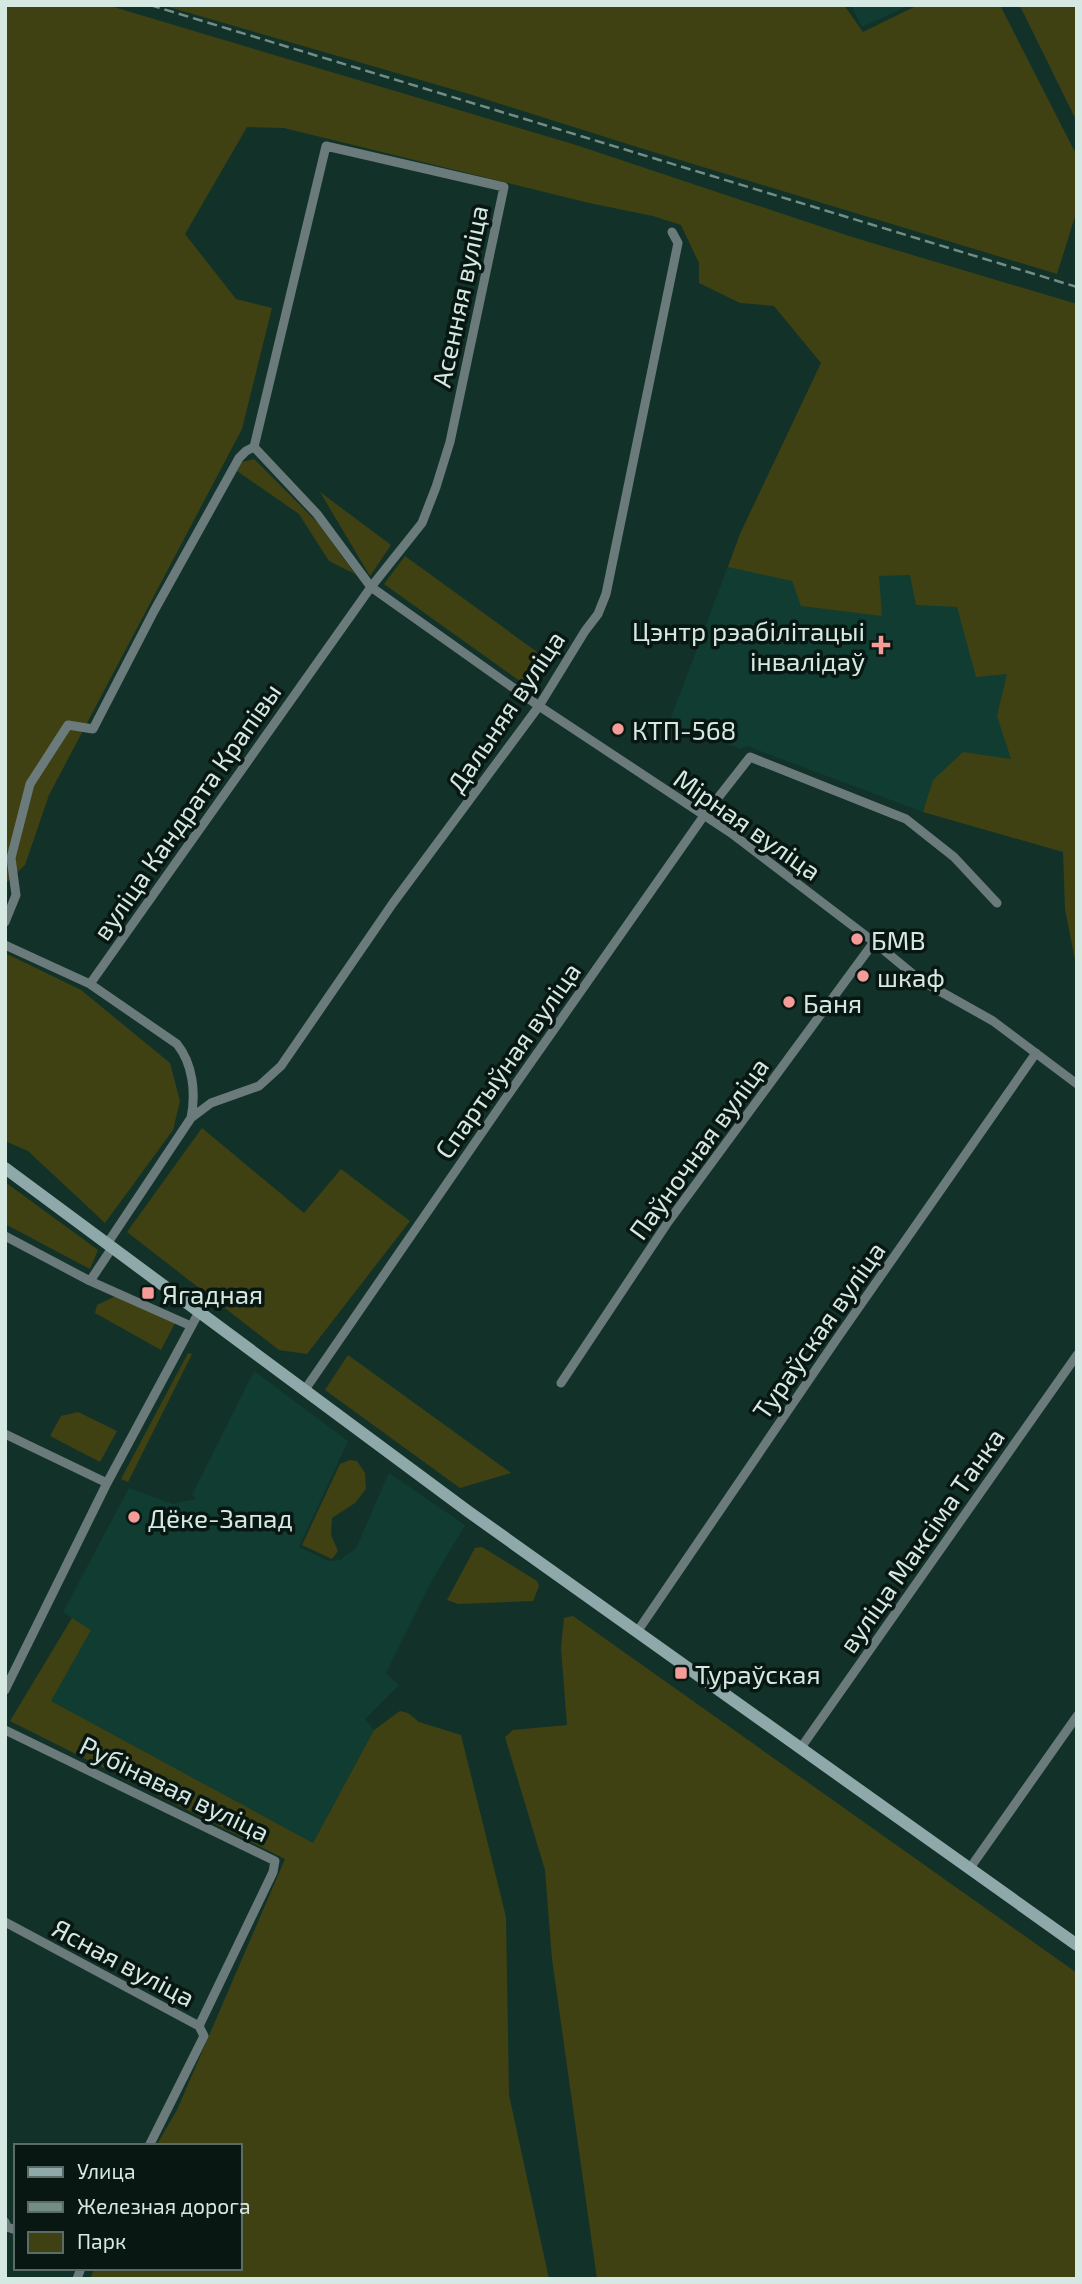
<svg xmlns="http://www.w3.org/2000/svg" width="1082" height="2284" font-family="'Exo 2',sans-serif">
<style>
.built{fill:#103c32}
.green{fill:#3f4113}
.lines{fill:none;stroke-linecap:round;stroke-linejoin:round}
.street{stroke:#6b7b7c;stroke-width:9}
.secondary{stroke:#8fa8aa;stroke-width:12}
.rail{stroke:#738c85;stroke-width:2.5;stroke-dasharray:10 5;stroke-linecap:butt}
.poi-dot{fill:#f59b98;stroke:#091713;stroke-width:2.5}
.labels{text-anchor:middle;dominant-baseline:central;stroke-width:7;stroke-linejoin:round;paint-order:stroke}
.street-label{font-size:26px;fill:#d6e8e2;stroke:#091713}
.poi-label{font-size:26px;fill:#d6e8e2;stroke:#091713;text-anchor:start}
</style>
<rect width="100%" height="100%" fill="#123229"/>
<path class="built" d="M851 5H910L862 27Z
M1063 358V852L923 812 747 746 741 749 669 723 740 534Z
M254 1371 348 1441 299 1547 328 1561 340 1560 356 1548 389 1473 465 1525 430 1584 386 1673 399 1685 365 1719 374 1730 313 1843 50 1701 90 1630 63 1612 129 1488 173 1504 196 1499 192 1495Z"/>
<path class="green" d="M5 5H107L576 145 852 237 1077 304V970L1065 909 1063 852 923 812 933 780 963 752 1011 759 997 716 1007 674 976 677 957 607 916 605 910 575 879 576 882 616 801 606 792 581 728 567 740 534 821 363 774 306 740 303 699 283V263L681 225 653 216 589 203 284 128 247 127 185 234 236 299 272 308 242 429 49 795 25 865 5 884Z
M162 5H844L863 32 918 5H1000L1077 156V210L1057 274 637 147 469 94Z
M1019 5H1077V122L1023 12Z
M254 459 318 523 355 574 329 561 299 514 237 471 242 462Z
M320 492 391 545 370 576Z
M405 556 548 660 531 689 384 584Z
M5 953 81 990 170 1063 180 1101 173 1130 105 1223 28 1151 5 1141Z
M202 1128 304 1213 341 1169 410 1221 307 1354 279 1350 127 1232Z
M5 1182 98 1250 90 1269 5 1224Z
M116 1296 175 1323 161 1350 95 1313 97 1305Z
M188 1353 192 1354 128 1482 121 1479Z
M348 1355 511 1473 460 1488 325 1390Z
M78 1412 117 1431 100 1462 50 1436 61 1416Z
M350 1460 357 1461 365 1473 366 1489 355 1503 332 1518 331 1535 338 1551 332 1559 302 1545 340 1464Z
M482 1547 537 1581 539 1586 533 1601 458 1604 447 1600 475 1548Z
M573 1616 1077 1973V2279H597L552 1959 545 1870 505 1737 513 1730 567 1725 561 1648 564 1618Z
M72 1618 91 1630 51 1701 313 1843 374 1730 400 1711 408 1713 419 1722 461 1735 506 1917 509 2095 549 2279H90L95 2268H240V2146H156L177 2110 285 1859 10 1721Z"/>
<g class="lines">
<path class="street" d="M254 447 317 514 371 587 539 706 731 833 874 942 920 980 993 1021 1077 1084
M5 922 16 895 11 858 30 784 68 725 93 729 154 611 239 458 246 451 254 447
M5 945 90 984 177 1044C193 1064 196 1093 191 1118L107 1244
M90 984 371 587 422 523 436 487 450 442 504 187 326 146 254 447
M191 1118 211 1103 259 1086 281 1066 393 903 539 706 585 631 598 614 606 594 678 243 672 232
M5 1236 90 1281 191 1326
M90 1281 112 1248
M561 1383 668 1222 874 942
M304 1391 503 1102 703 817 750 757 906 819 954 857 997 903
M5 1434 107 1483
M637 1632 836 1340 1036 1053
M5 1690 107 1483 199 1312
M5 1730 275 1861 273 1872 199 2026
M800 1749 1077 1355
M970 1868 1077 1716
M5 1922 199 2026 204 2036 149 2146
M5 2222 7 2227 16 2230
M77 2279 81 2268"/>
<path class="secondary" d="M5 1168 469 1512 1077 1945"/>
<path class="rail" d="M150 5 1077 287"/>
</g>
<g class="poi-dot">
<path d="M877.5 634.5h7v7h7v7h-7v7h-7v-7h-7v-7h7z"/>
<circle cx="618" cy="729" r="7"/>
<circle cx="857" cy="939" r="7"/>
<circle cx="863" cy="976" r="7"/>
<circle cx="789" cy="1002" r="7"/>
<rect x="141" y="1286" width="14" height="14" rx="3.5"/>
<circle cx="134" cy="1517" r="7"/>
<rect x="674" y="1666" width="14" height="14" rx="3.5"/>
</g>
<g class="labels">
<g class="street-label">
<text transform="translate(459 296) rotate(-78)">Асенняя вуліца</text>
<text transform="translate(505 711) rotate(-56)">Дальняя вуліца</text>
<text transform="translate(186 811) rotate(-55)">вуліца Кандрата Крапівы</text>
<text transform="translate(748 824) rotate(35)">Мірная вуліца</text>
<text transform="translate(507 1060) rotate(-55)">Спартыўная вуліца</text>
<text transform="translate(698 1148) rotate(-54)">Паўночная вуліца</text>
<text transform="translate(818 1330) rotate(-55)">Тураўская вуліца</text>
<text transform="translate(921 1540) rotate(-55)">вуліца Максіма Танка</text>
<text transform="translate(175 1788) rotate(26)">Рубінавая вуліца</text>
<text transform="translate(124 1962) rotate(28)">Ясная вуліца</text>
</g>
<g class="poi-label">
<text x="865" y="630" text-anchor="end">Цэнтр рэабілітацыі<tspan x="865" dy="30">інвалідаў</tspan></text>
<text x="632" y="729">КТП-568</text>
<text x="871" y="939">БМВ</text>
<text x="877" y="976">шкаф</text>
<text x="803" y="1002">Баня</text>
<text x="162" y="1293">Ягадная</text>
<text x="148" y="1517">Дёке-Запад</text>
<text x="695" y="1673">Тураўская</text>
</g>
</g>
<rect width="1082" height="2284" fill="none" stroke="#d6e8e2" stroke-width="14"/>
<rect x="14" y="2144" width="228" height="126" fill="#091713" stroke="#5b6b66" stroke-width="2"/>
<rect x="28" y="2167" width="35" height="10" fill="#8fa8aa" stroke="#5b6b66" stroke-width="2"/>
<text x="77" y="2179" font-size="21" fill="#d6e8e2">Улица</text>
<rect x="28" y="2202" width="35" height="10" fill="#738c85" stroke="#5b6b66" stroke-width="2"/>
<text x="77" y="2214" font-size="21" fill="#d6e8e2">Железная дорога</text>
<rect x="28" y="2232" width="35" height="21" fill="#3f4113" stroke="#5b6b66" stroke-width="2"/>
<text x="77" y="2249" font-size="21" fill="#d6e8e2">Парк</text>
</svg>
